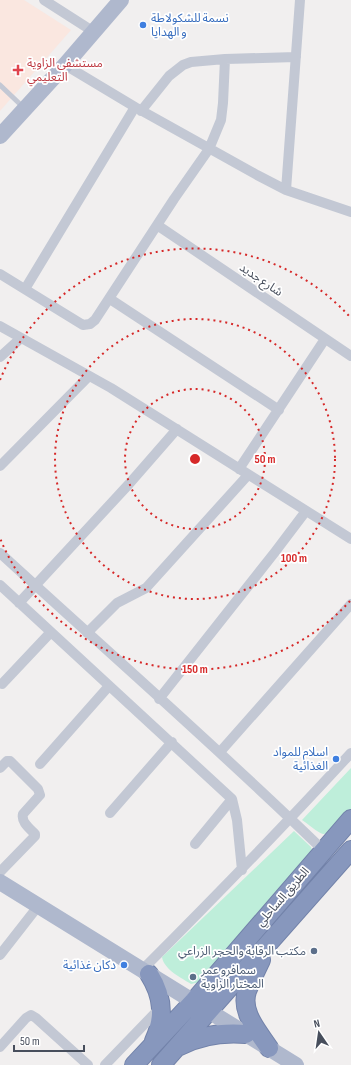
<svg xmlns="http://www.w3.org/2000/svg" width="351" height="1065" font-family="'Sofia Sans Condensed','Noto Sans Arabic',sans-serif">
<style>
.medical{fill:#fae7e0}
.green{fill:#beeeda}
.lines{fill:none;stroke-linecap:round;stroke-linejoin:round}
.highway-casing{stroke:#7282a9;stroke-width:20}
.lane{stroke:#c3c8d4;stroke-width:5}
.street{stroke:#c3c8d4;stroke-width:10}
.primary{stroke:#afb8cd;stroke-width:16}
.highway{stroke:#8797bd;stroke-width:18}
.ring{fill:none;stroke:#d62828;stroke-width:2;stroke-dasharray:2 4}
.shop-dot{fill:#3f7fe0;stroke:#fff;stroke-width:1.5}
.health-dot{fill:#e0444e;stroke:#fff;stroke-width:1.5}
.service-dot{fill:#5c6f8a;stroke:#fff;stroke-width:1.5}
.labels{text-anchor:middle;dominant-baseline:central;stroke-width:3.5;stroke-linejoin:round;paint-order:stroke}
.shop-label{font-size:12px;fill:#366cbe;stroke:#fff;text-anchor:end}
.health-label{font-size:12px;fill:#be3a42;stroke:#fff;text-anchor:start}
.street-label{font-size:12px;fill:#474e5c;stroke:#fff}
.service-label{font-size:12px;fill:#4e5e75;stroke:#fff;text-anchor:end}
.centre{fill:#d62828;stroke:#fff;stroke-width:2}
.ring-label{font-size:12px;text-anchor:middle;font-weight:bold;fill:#d62828;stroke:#fff;stroke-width:3.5;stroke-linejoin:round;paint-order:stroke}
</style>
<rect width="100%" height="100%" fill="#f1efef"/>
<path class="medical" d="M0 0H24L71 30 0 111Z"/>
<path class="green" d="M351 768V810C346 816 332 835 323 834 318 833 307 823 302 820Z
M294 831 311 847 313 853 200 982 191 984C182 978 164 970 162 957Z"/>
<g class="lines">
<defs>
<path id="highway" d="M261 960C256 970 251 981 247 991 240 1012 258 1031 269 1048
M149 974C163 996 165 1017 154 1041
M180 1046C201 1035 222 1032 246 1034
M134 1065 194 1001 351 819
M161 1065 351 850"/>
</defs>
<use href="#highway" class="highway-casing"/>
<path class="lane" d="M0 85 23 107"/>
<path class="street" d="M44 0 94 32
M65 65 135 107 257 175 286 190 351 212
M141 111 169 76 183 65 191 62 225 59 296 57
M286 190 300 0
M157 225 351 356
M0 274 83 325 90 324 95 320 174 199 209 149 221 120 223 103 225 59
M25 289 135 107
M110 299 279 410
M0 326 111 388 351 539
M0 357 21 338
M0 466 89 376
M239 469 325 339
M0 553C108 652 218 748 323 850
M0 585 232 799 237 820 242 870
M19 603 129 484 177 429
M87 633 117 603 146 588 248 475
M2 684 51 632
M159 699 275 552 306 511
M220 752 351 604
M40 764 109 686
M0 768 7 761H10L38 789 40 795 23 814C21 822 29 828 35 834V836L0 872
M110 813 172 742
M195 844 232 799
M0 955 39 905
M142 970C213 899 283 827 351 753
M0 1047 26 1018 31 1015 36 1018 88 1065
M105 1065 160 1008"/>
<path class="primary" d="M0 136 65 65 121 0
M0 882 296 1065"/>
<use href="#highway" class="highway"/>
</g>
<g class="ring">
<circle cx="195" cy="459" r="70"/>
<circle cx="195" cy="459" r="140"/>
<path d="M350 601A210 210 0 0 1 0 538M0 380A210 210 0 0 1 350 317"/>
</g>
<g class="shop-dot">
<circle cx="143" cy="25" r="4"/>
<circle cx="336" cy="759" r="4"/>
<circle cx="124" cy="965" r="4"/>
</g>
<path class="health-dot" d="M16 64h4v4h4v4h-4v4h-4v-4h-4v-4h4z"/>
<g class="service-dot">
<circle cx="314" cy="951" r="4"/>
<circle cx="193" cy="977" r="4"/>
</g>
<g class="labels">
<g class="shop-label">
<text x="151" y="18" text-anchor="start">نسمة للشكولاطة<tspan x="151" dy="14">و الهدايا</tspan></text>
<text x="328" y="752">اسلام للمواد<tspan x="328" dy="14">الغذائية</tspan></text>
<text x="116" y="965">دكان غذائية</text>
</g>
<g class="health-label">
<text x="27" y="63">مستشفى الزاوية<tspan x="27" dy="14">التعليمي</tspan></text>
</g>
<g class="street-label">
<text transform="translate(261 280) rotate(34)">شارع جديد</text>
<text transform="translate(283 897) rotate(-49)">الطريق الساحلي</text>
</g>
<g class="service-label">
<text x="306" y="951">مكتب الرقابة والحجر الزراعي</text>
<text x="201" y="970" text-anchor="start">سمافرو عمر<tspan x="201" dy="14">المختار الزاوية</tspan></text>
</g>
</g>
<circle cx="195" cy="459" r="6" class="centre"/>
<g class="ring-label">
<text x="265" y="463">50 m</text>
<text x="294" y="562">100 m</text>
<text x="195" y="673">150 m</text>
</g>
<g transform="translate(319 1033) rotate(347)" stroke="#ffffff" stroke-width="3" paint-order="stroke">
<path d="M0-3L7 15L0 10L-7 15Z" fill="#474e5c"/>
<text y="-6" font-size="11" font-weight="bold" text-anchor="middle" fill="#474e5c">N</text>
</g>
<path d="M14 1045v6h70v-6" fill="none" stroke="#474e5c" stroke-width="2"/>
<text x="20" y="1045" font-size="12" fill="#474e5c" stroke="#ffffff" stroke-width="3" paint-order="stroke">50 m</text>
</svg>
